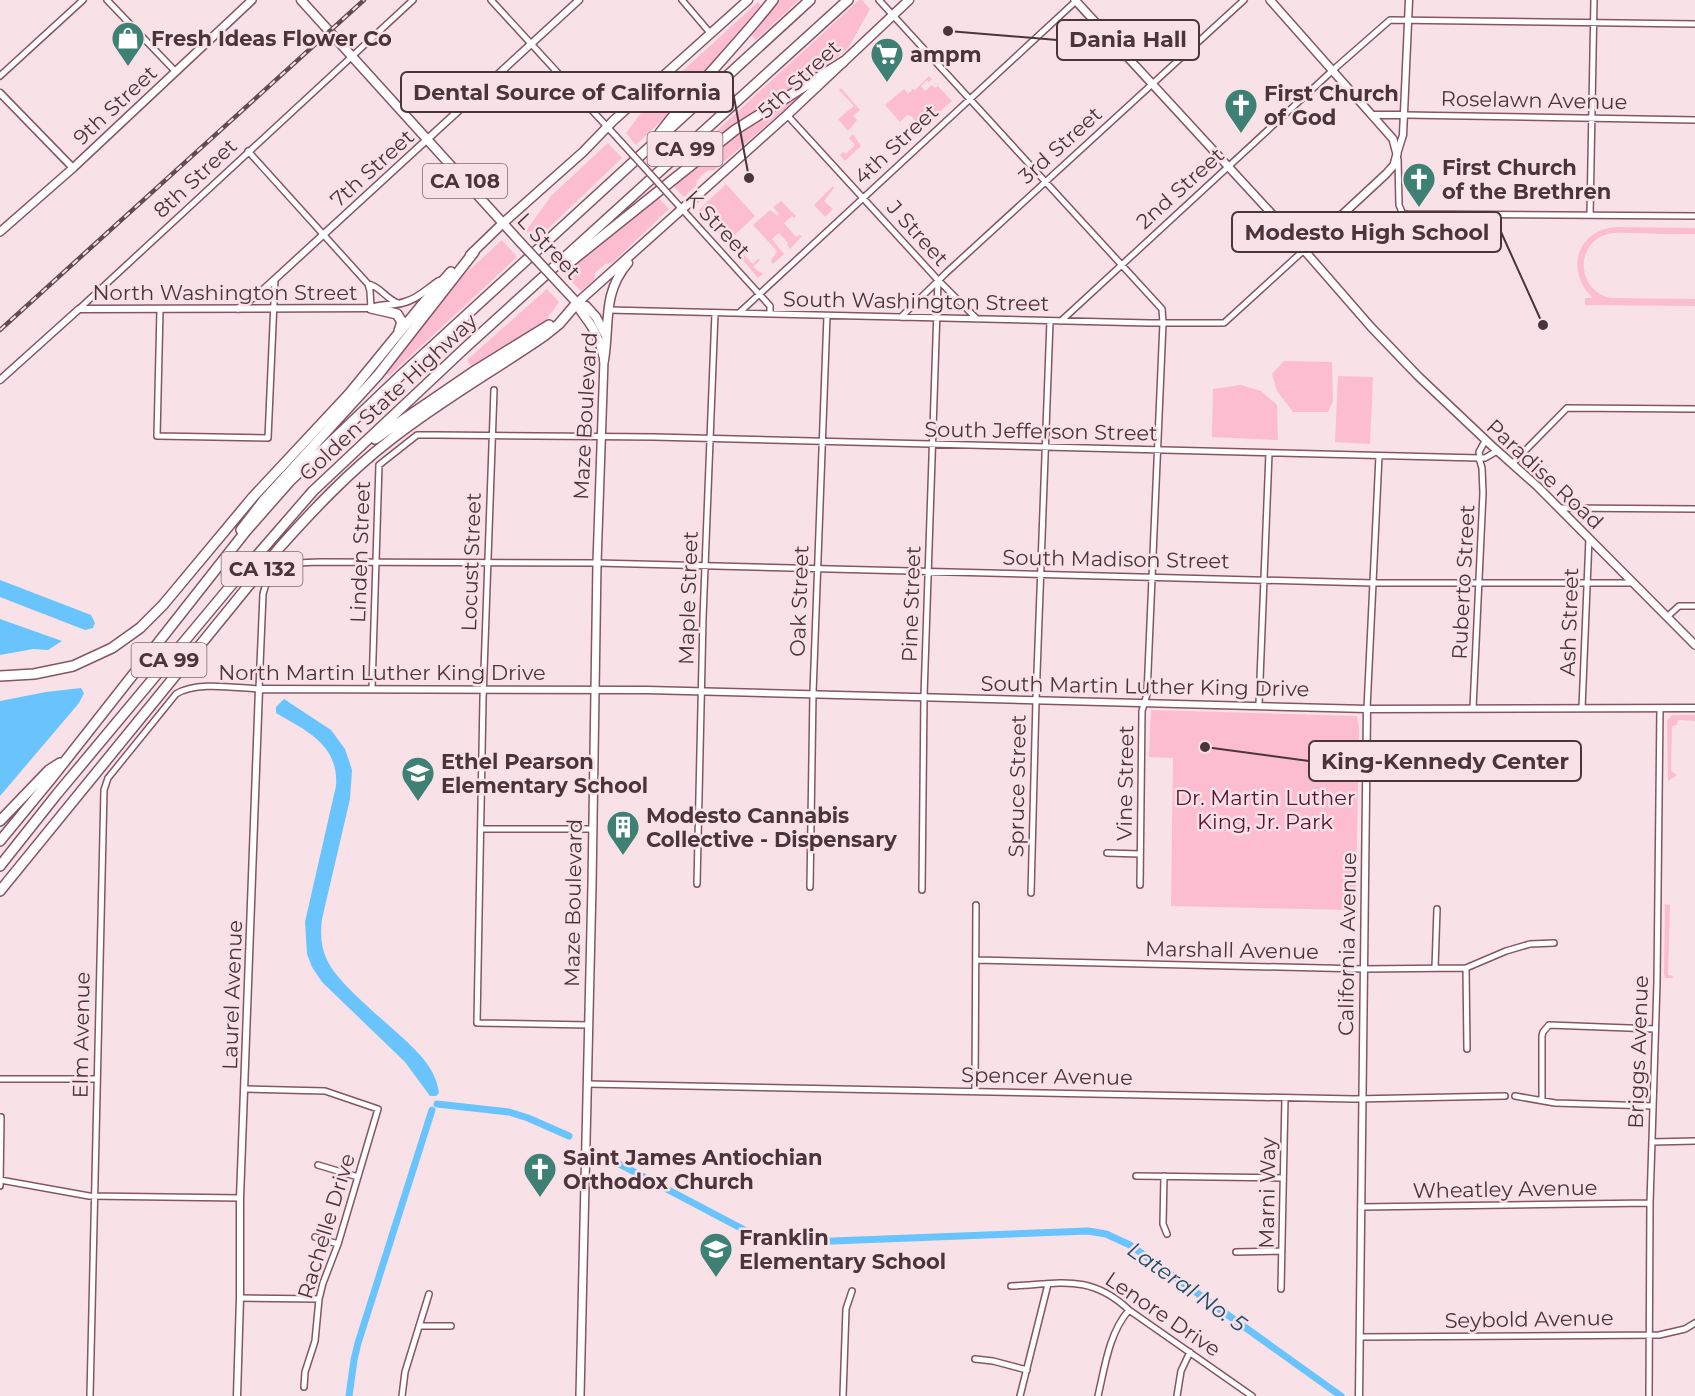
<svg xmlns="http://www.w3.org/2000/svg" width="1695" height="1396" font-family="Montserrat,sans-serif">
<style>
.green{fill:#fcbdd0}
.water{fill:#69c3fd}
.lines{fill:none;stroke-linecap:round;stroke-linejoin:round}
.canal{stroke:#69c3fd;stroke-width:7}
.minor-casing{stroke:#855565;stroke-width:8}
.tertiary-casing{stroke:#855565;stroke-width:9}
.secondary-casing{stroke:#855565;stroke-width:10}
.primary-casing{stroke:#855565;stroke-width:11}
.motorway-casing{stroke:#855565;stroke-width:12}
.minor{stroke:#fff;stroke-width:5}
.tertiary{stroke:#fff;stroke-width:6}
.secondary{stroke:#fff;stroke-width:7}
.primary{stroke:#fff;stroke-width:8}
.motorway{stroke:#fff;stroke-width:9}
.rail-casing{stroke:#614c52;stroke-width:4.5}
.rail{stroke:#f8e1e7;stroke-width:2;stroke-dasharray:7;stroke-linecap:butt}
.minor-bridge-casing{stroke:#855565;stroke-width:8;stroke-linecap:butt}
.primary-bridge-casing{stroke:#855565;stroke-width:11;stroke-linecap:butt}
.minor-bridge{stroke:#fff;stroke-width:5}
.primary-bridge{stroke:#fff;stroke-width:8}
.labels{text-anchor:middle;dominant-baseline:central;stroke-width:5;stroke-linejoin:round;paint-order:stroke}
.shield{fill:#f8e1e7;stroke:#7e696f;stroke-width:1.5}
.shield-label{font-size:20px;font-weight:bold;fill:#4a353b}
.poi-label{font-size:21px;font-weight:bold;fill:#4a353b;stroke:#f8e1e7;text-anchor:start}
.street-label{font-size:21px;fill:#4a353b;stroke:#f8e1e7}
.park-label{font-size:21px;fill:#5b1232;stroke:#f8e1e7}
.water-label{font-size:22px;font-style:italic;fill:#1c4d6a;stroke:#f8e1e7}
.leader{fill:none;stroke:#4a353b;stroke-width:2}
.callout-dot{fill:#4a353b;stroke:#f8e1e7;stroke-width:2}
.callout{fill:#f8e1e7;stroke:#4a353b;stroke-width:2}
.callout-label{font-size:22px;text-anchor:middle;font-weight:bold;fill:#4a353b}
</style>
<rect width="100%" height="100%" fill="#f8e1e7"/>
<path class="green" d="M780 0H799L756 40 751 35Z
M859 0H862L870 9 849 47 832 62 714 141 711 136Z
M758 2 762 6 685 98 636 145 626 133 650 101Z
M929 76 932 79 929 82 927 80 921 86 925 91 932 85 935 88 938 86 952 101 919 130 916 126 918 124 911 116 907 115 900 122 885 105 904 89 908 94 913 89 915 90Z
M841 88 860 110 853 116 857 120 848 131 838 119 854 106 839 90Z
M793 98 795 101 714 170H708L697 180 696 186 684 197 672 185 736 134Z
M853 134 861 146 845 161 840 155 843 152 846 154 855 145 849 138Z
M608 143 622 158 535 241 526 231 551 196Z
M726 184 755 216 727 242 698 211Z
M833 186 834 188 824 201 833 209 825 217 814 205Z
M658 197 669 209 612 263 605 264 595 273 594 280 581 291 564 274Z
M781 201 796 216 794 218 792 216 784 223 796 237 799 235 802 236 790 249 787 245 788 243 779 233 772 239 784 254 773 264 771 261 777 251 753 225 770 210 777 216 779 214 773 207Z
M1616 227 1695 228V234C1675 234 1655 234 1635 233 1626 233 1616 232 1607 234 1590 239 1580 257 1585 274 1588 287 1598 295 1610 298L1695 299V306L1585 305V298H1593C1565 272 1576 230 1616 227Z
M502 240 517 257 389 376 385 372 454 284Z
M733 244 753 264 758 259 760 260 753 267 763 274 758 278 731 246Z
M547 289 559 302 546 320 471 366 467 360Z
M1284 361 1332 362 1333 401 1328 412H1293L1277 391 1272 374Z
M1338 376 1373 377 1370 444 1335 442Z
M1241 385 1261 391 1277 405 1278 440 1212 437 1213 389Z
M1151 710 1357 716 1359 729 1356 896 1353 910 1171 906 1173 758 1149 757Z
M1672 715H1695V721L1678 720 1677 725 1672 726 1671 771 1677 775 1668 781 1667 721Z
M1665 904 1670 905 1668 975 1673 976 1672 978H1665L1664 974Z"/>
<path class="water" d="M0 580 91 615 95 623 93 628 85 630 0 597Z
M0 619 62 641 48 650 33 649 0 655Z
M81 688 84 693 79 703 0 796V701L46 692Z
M284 699 331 730 345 749 352 770 350 799 322 919C320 934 321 947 327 960 338 984 384 1020 405 1040 421 1055 436 1070 439 1093L436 1096H430L405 1062 322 982 312 967 307 954 305 922 336 786C339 745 307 731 276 713V707Z"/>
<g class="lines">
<path class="canal" d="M437 1104 509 1112 528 1118 569 1136
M604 1156 754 1235 768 1241 783 1242 833 1241 1088 1231 1106 1234 1130 1245 1341 1396
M349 1396 354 1360 358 1343 432 1110"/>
<defs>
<path id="minor" d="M107 0 175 71
M491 0 622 143
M682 0 711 34
M879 0 1162 309 1163 323 1147 694 1142 711 1140 885
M0 76 83 0
M787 115 938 280 977 319
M1405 115 1695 120
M248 151 368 284 370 291 371 308
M1398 159 1399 205 1402 212 1406 214 1695 216
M672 198 770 306V314
M1590 215 1594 0
M368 284C380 286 386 299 398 303
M79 309 413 0
M160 310 157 436 268 438 275 279
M608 310 1149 323H1224L1303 251
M739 313 1077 0
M901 317 946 273 1244 0
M1061 321 1333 70 1390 20 1695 24
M494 390 483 699 477 1023 589 1025
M1480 457 1479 452 1485 441
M1513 463 1567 408 1695 409
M1560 508 1695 509
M1668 616 1679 606H1695
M372 688 379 465 417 435H436L654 437 1479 458H1485L1497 451
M1259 704 1269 453
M1473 708 1483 493 1482 468 1479 458
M1582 708 1589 538
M1367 709 1379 456
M481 829H593
M1107 853 1140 854
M697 884 703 618 715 313
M810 887 813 693 827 316
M922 890 924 696 938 280
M1031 893 1036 700 1050 321
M976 960 1363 969 1466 968 1506 951 1530 944 1554 943
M1435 968 1437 909
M1466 968 1467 1049
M0 1079H96
M587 1084 1354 1099 1505 1096
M246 1089 325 1091 378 1109 338 1244 323 1283 319 1299 315 1341 305 1372 304 1387
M975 1091 976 905
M1515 1096 1555 1103 1653 1106
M1542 1100V1036L1543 1032 1549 1025 1655 1029
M1652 1142 1695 1141
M318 1165 358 1177
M1136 1176 1283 1178
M1164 1176 1163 1224 1167 1234
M0 1180 89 1196 240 1198
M0 1186 1 1117
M1361 1207 1650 1203
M315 1237 338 1244
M1236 1252 1282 1251
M1011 1286C1059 1284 1090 1273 1129 1310L1252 1396
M1281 1289 1285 1098
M240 1298 319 1299
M419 1326H451
M1360 1337 1659 1335 1685 1329 1695 1323
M975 1359 993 1361 1027 1370
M90 1396 104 790 108 778 176 694C197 681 235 688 259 689L263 594C271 561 291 563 319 562L597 563 1373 583H1633
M402 1396 405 1372 429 1294
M843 1396 846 1309 852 1291
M1020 1396 1048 1284
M1098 1396C1105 1366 1109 1333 1129 1310
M1177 1396 1181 1371 1190 1352
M1649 1396 1650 1203 1657 982 1660 708"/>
<path id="tertiary" d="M0 93 73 168
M1373 115H1405
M1397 154 1403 135 1409 0
M238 309 263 290 579 0
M0 380 79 309 371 308C382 304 394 306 405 302 418 299 428 288 439 281
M237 1396 240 1298V1198L259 689 647 690 1367 709 1695 708
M1359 1396 1367 709"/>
<path id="secondary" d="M1075 0 1283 226 1371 327 1418 376 1492 446 1537 486 1695 645
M1270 0 1393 139 1397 154 1394 165 1386 174 1303 251
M0 232 73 168 252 0
M580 1396 592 885 597 563 604 360"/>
<path id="primary" d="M301 0 520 242
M470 255 503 223 583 152 613 121 748 0
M564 289 577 303 586 306 596 317 605 334
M577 303 787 115 909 0
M577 303C580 313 587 318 592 327 597 336 601 345 603 355
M604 360C610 324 602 293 628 263"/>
<path id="motorway" d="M660 133C695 86 737 46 773 0
M564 267 735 130 843 62
M371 308 397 314 402 322 399 331
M375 439 476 370 549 325
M241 530 264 500 378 375 474 252
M0 676 34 674 73 666 112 648 140 628 163 605 253 497 349 394 421 306 451 272
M0 821 49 770 60 763
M0 841 51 779 246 531 290 481 401 375 810 0
M0 866 57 794 228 589 313 491 465 348 848 0
M0 891 280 547C314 509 349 472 389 441 438 402 493 371 544 336L559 324 577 303"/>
</defs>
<use href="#minor" class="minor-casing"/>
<use href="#tertiary" class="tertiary-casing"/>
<use href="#secondary" class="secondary-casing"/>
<use href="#primary" class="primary-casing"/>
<use href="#motorway" class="motorway-casing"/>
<use href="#minor" class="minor"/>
<use href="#tertiary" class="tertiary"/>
<use href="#secondary" class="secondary"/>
<use href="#primary" class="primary"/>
<use href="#motorway" class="motorway"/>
<defs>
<path id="rail" d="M0 330 364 0"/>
</defs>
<use href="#rail" class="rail-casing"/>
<use href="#rail" class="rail"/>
<defs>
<path id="minor-bridge" d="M622 143 672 198"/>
<path id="primary-bridge" d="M520 242 564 289"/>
</defs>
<use href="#minor-bridge" class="minor-bridge-casing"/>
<use href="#primary-bridge" class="primary-bridge-casing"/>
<use href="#minor-bridge" class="minor-bridge"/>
<use href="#primary-bridge" class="primary-bridge"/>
</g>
<defs>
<symbol id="shop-pin" viewBox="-11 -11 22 30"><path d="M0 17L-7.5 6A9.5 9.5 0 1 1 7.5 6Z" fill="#3e8174" stroke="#f8e1e7"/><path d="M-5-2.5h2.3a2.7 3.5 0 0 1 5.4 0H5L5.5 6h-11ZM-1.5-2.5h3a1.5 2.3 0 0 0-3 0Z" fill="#fff"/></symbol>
<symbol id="supermarket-pin" viewBox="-11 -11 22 30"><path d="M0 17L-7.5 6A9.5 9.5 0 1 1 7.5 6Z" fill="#3e8174" stroke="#f8e1e7"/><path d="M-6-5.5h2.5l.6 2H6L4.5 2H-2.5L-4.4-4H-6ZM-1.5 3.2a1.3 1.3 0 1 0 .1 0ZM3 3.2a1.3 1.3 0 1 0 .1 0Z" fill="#fff"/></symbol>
<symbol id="church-pin" viewBox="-11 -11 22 30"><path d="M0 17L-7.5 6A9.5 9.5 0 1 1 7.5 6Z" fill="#3e8174" stroke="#f8e1e7"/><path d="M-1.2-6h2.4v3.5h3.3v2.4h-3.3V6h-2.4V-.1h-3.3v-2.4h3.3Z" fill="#fff"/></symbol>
<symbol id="school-pin" viewBox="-11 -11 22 30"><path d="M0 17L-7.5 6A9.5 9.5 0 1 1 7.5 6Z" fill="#3e8174" stroke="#f8e1e7"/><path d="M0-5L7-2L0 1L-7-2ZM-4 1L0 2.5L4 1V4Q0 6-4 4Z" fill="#fff"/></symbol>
<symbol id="building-pin" viewBox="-11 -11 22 30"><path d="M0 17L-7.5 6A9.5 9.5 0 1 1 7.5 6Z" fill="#3e8174" stroke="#f8e1e7"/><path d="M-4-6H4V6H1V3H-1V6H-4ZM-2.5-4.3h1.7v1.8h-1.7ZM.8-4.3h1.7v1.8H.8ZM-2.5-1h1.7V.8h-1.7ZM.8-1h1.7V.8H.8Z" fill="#fff"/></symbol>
</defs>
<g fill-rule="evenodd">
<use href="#shop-pin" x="109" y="19" width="38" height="52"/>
<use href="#supermarket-pin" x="868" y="35" width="38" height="52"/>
<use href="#church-pin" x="1222" y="86" width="38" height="52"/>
<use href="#church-pin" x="1400" y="160" width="38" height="52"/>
<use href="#school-pin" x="399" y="754" width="38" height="52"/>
<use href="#building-pin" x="604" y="808" width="38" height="52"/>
<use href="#church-pin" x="521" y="1150" width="38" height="52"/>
<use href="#school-pin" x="697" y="1230" width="38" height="52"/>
</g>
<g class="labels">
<g class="shield">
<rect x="647.5" y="132" width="75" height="34" rx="4.5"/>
<rect x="423" y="164" width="84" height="34" rx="4.5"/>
<rect x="221.5" y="552" width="81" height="34" rx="4.5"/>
<rect x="131.5" y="643" width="75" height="34" rx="4.5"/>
</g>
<g class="shield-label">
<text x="685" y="149">CA 99</text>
<text x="465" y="181">CA 108</text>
<text x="262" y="569">CA 132</text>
<text x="169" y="660">CA 99</text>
</g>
<g class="poi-label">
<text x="151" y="38">Fresh Ideas Flower Co</text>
<text x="910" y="54">ampm</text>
<text x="1264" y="93">First Church<tspan x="1264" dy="24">of God</tspan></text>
<text x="1442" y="167">First Church<tspan x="1442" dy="24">of the Brethren</tspan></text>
<text x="441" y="761">Ethel Pearson<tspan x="441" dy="24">Elementary School</tspan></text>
<text x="646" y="815">Modesto Cannabis<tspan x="646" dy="24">Collective - Dispensary</tspan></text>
<text x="563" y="1157">Saint James Antiochian<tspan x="563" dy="24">Orthodox Church</tspan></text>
<text x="739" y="1237">Franklin<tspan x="739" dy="24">Elementary School</tspan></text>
</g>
<g class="street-label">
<text transform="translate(799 79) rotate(-43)">5th Street</text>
<text transform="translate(1534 100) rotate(1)">Roselawn Avenue</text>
<text transform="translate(115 105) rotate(-43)">9th Street</text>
<text transform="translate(896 144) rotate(-43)">4th Street</text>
<text transform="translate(1060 145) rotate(-42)">3rd Street</text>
<text transform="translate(372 168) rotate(-42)">7th Street</text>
<text transform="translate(195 178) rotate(-43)">8th Street</text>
<text transform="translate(1180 188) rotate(-42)">2nd Street</text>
<text transform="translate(718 224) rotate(47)">K Street</text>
<text transform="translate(918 233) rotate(48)">J Street</text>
<text transform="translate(549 246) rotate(47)">L Street</text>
<text x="225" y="292">North Washington Street</text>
<text transform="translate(916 301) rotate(1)">South Washington Street</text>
<text transform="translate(388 397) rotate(-43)">Golden State Highway</text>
<text transform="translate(585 416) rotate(-87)">Maze Boulevard</text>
<text transform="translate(1041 431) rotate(1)">South Jefferson Street</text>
<text transform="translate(1545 474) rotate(43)">Paradise Road</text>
<text transform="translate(360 552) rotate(-88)">Linden Street</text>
<text transform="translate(1116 559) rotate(1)">South Madison Street</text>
<text transform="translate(471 562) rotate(-88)">Locust Street</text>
<text transform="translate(1463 582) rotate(-87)">Ruberto Street</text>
<text transform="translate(688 598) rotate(-88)">Maple Street</text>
<text transform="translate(799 601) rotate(-88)">Oak Street</text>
<text transform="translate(911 604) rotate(-88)">Pine Street</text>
<text transform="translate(1569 622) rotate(-88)">Ash Street</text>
<text x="382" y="672">North Martin Luther King Drive</text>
<text transform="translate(1145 686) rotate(1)">South Martin Luther King Drive</text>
<text transform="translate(1125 783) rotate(-89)">Vine Street</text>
<text transform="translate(1017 786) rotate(-89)">Spruce Street</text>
<text transform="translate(573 903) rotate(-89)">Maze Boulevard</text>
<text transform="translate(1347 944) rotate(-89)">California Avenue</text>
<text transform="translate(1232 950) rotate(1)">Marshall Avenue</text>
<text transform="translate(232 995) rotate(-88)">Laurel Avenue</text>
<text transform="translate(81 1035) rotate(-89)">Elm Avenue</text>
<text transform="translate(1638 1052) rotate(-88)">Briggs Avenue</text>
<text transform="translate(1047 1076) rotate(1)">Spencer Avenue</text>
<text transform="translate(1505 1189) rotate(-1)">Wheatley Avenue</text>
<text transform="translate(1267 1193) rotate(-89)">Marni Way</text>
<text transform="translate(326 1226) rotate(-73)">Rachelle Drive</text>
<text transform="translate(1163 1314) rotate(34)">Lenore Drive</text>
<text transform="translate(1529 1319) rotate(-1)">Seybold Avenue</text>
</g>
<g class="park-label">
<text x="1265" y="797">Dr. Martin Luther<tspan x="1265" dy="24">King, Jr. Park</tspan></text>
</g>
<g class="water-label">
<text transform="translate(1187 1287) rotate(35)">Lateral No. 5</text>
</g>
</g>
<path class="leader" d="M948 31L1057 40M749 178L733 92M1543 325L1501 232M1205 747L1309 761"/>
<g class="callout-dot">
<circle cx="948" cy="31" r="6"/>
<circle cx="749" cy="178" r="6"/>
<circle cx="1543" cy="325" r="6"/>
<circle cx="1205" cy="747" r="6"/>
</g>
<g class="callout">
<rect x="1057" y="20" width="142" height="40" rx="6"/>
<rect x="401" y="72" width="332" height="40" rx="6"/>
<rect x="1232" y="212" width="269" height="40" rx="6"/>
<rect x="1309" y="741" width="272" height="40" rx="6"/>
</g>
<g class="callout-label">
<text x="1128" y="47">Dania Hall</text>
<text x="567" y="100">Dental Source of California</text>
<text x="1367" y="240">Modesto High School</text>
<text x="1445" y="769">King-Kennedy Center</text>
</g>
</svg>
